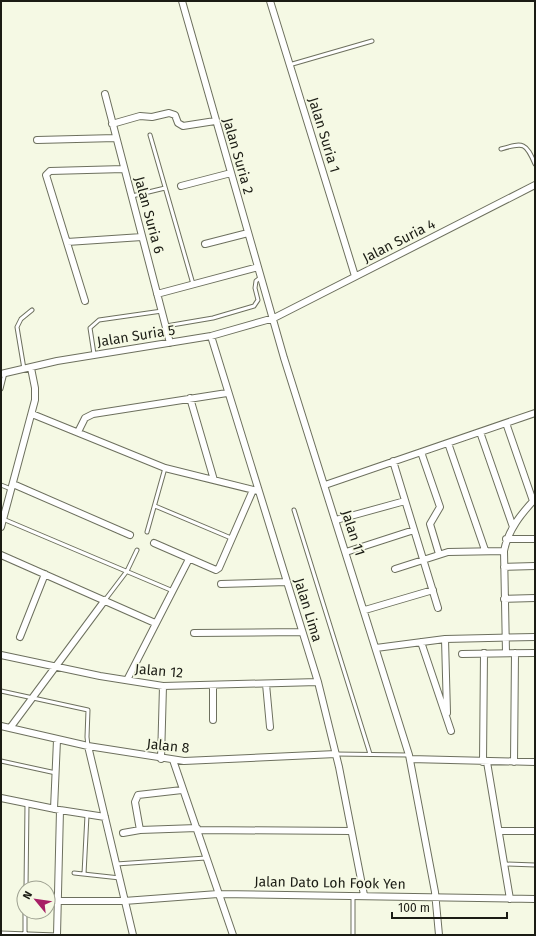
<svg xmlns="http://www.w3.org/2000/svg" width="536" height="936" font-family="'Fira Sans',sans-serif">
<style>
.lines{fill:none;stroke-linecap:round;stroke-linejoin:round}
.service-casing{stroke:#6d705e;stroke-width:5}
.minor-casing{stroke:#6d705e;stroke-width:8}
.service{stroke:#fff;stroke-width:3}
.minor{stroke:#fff;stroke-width:6}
.labels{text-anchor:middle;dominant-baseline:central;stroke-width:3.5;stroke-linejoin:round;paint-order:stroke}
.street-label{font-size:14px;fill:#1b1c14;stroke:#f5f9e4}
</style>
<rect width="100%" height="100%" fill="#f5f9e4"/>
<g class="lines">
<defs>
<path id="service" d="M289 65 372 41
M150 135 193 284
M501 149C524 142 526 143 535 164
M132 196 165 188
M166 326 213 318 254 306 258 300 255 288 256 281 260 278
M94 354 90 328 99 320 162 311
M24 369 17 327 21 319 32 310
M1 389 5 373
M1 485 11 489
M155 506 231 538
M294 510 370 754
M3 519 173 591
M147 532 165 468
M105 600 127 571 137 550
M1 691 88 710 87 737 88 746
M336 754 408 755
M1 761 56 773
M116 864 206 858
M505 864 535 865
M74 873 120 878
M84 874 87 815
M26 888 27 804
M1 933 57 935
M25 935V912
M353 935V897"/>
<path id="minor" d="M182 1 284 358 409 755 435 892 439 935
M270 1 355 276
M105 94 170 343
M112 124 140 116 152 117 169 113 175 115 178 123 183 126 215 121
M37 140 116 138
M181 186 231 173
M67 242 142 237
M205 244 248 233
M157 294 258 267
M85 301 46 175 50 171 124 169
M211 336 318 682 339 767 364 895
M1 374 57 361 211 336 274 318 535 185
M190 398 214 480
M32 414 165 468 258 491
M506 423 533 501
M78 432 85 418 93 414 227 393
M480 432 513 527
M448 443 485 550
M421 452 440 507 430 524 439 554
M393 461 438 608
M13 484 130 535
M325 485 535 413
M336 520 405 501
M1 527 35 400V388L31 368
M506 539H535
M154 543 216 570 219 568 253 490
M346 552 414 530
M1 555 155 623
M504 567 535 566
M395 569 448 552 504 551
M221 584 287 582
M504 599 535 598
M365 610 433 590
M194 633 302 632
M20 637 45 574
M445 639 447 713
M421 642 451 731
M376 648 445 639 535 637
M506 653 504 551C508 530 521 514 535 499
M462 654 535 653
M1 655 100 676 163 686 318 682
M127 680 189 559
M266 684 270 727
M213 720V685
M1 726 88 746 184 761 336 754
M10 728 105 600
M88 746 133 935
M161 759 163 686
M410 759 535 762
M173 760 233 935
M483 762 484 653
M487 762 510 899
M514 762 515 653
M1 798 60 810 105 817
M54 809 57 740
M140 830 135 802 138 795 182 790
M197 830 351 831
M499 831H535
M123 833 140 830 197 828
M57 901H124L218 894 535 899
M57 935 60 810"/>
</defs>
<use href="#service" class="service-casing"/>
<use href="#minor" class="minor-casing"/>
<use href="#service" class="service"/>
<use href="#minor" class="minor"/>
</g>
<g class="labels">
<g class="street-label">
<text transform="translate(324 135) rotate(73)">Jalan Suria 1</text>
<text transform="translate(238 156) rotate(74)">Jalan Suria 2</text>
<text transform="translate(149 215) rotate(75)">Jalan Suria 6</text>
<text transform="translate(399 241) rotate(-27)">Jalan Suria 4</text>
<text transform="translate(136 336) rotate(-9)">Jalan Suria 5</text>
<text transform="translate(353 533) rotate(72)">Jalan 11</text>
<text transform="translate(308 610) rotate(73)">Jalan Lima</text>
<text transform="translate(159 671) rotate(5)">Jalan 12</text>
<text transform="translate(168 746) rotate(6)">Jalan 8</text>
<text transform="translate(330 883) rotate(1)">Jalan Dato Loh Fook Yen</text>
</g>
</g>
<rect width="536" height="936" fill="none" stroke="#1b1c14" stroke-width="4"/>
<g transform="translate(36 900) rotate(299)"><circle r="19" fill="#f5f9e4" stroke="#9ea191"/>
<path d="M0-3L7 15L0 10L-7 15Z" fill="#a71f66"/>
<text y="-6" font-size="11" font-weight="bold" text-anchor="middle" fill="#1b1c14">N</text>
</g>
<path d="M392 912v6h115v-6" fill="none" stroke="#1b1c14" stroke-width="2"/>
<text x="398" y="912" font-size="12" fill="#1b1c14" stroke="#f5f9e4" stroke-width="3" paint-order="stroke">100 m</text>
</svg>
